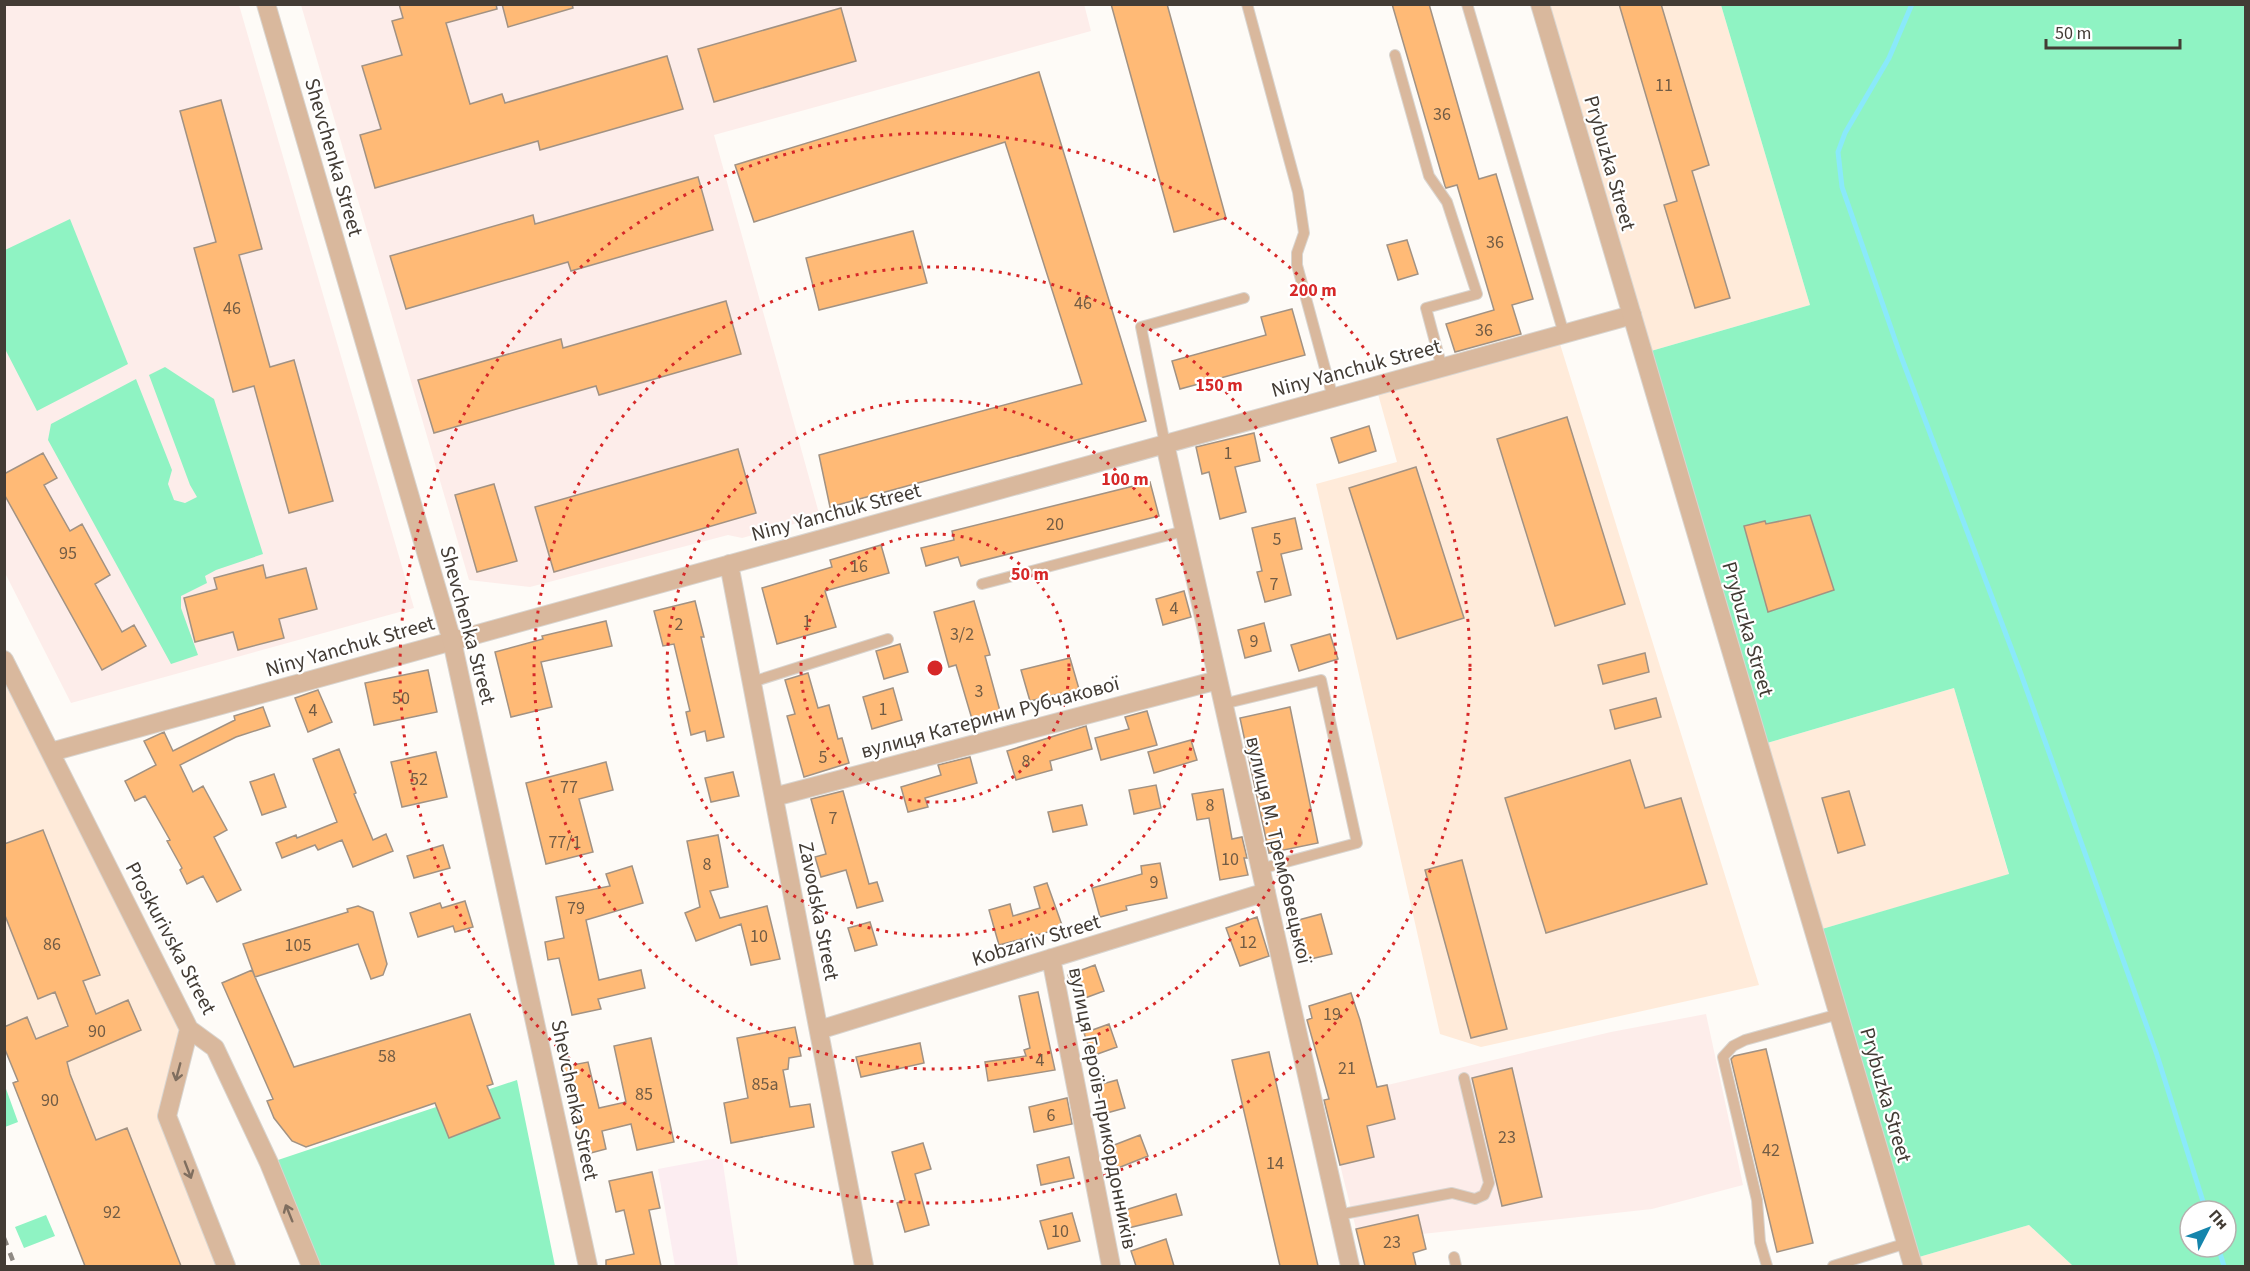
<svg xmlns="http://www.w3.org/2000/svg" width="2250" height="1271" font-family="'Source Sans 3',sans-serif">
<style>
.commercial{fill:#fcedf1}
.built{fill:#ffebda}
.education{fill:#fdedea}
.green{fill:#8ff3c3;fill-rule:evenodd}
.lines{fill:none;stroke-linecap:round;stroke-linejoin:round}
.stream{stroke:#8ae9fa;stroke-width:5}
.building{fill:#ffba76;stroke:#a29283;stroke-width:1.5}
.service-casing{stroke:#d9d5d0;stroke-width:12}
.minor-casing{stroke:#d9d5d0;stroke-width:20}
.tertiary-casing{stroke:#d9d5d0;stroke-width:20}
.service{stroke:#d9b89d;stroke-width:10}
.minor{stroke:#d9b89d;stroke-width:18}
.tertiary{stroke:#d9b89d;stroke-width:18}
.rail{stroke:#8f8a84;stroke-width:4.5;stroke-dasharray:8 8;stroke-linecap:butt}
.oneway{stroke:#7f6e5f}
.ring{fill:none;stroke:#d62828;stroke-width:3;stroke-dasharray:3 6}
.labels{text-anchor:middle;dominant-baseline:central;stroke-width:4.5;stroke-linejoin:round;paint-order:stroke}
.number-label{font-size:18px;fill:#725c45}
.street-label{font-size:21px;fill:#433c35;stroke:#fff}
.centre{fill:#d62828;stroke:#fff;stroke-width:3}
.ring-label{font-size:18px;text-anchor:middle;font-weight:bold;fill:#d62828;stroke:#fff;stroke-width:4.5;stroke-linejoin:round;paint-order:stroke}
</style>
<rect width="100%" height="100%" fill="#fefbf7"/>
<path class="commercial" d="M722 1157 738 1266H675L658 1169Z"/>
<path class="built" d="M1549 5H1721L1810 305 1651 351Z
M1560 344 1759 985 1481 1047 1440 1034 1316 484 1397 462 1378 394Z
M4 682 181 1030 158 1116 217 1266H85L13 1083 18 1081 4 1047Z
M1954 688 2009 875 1822 929 1767 743Z
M2029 1225 2073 1266H1922L1919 1257Z"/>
<path class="education" d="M1084 4 1091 31 714 135 820 517 742 538 728 535 530 587 469 580 301 5Z
M5 5H239L414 608 71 703 5 573Z
M1706 1014 1743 1185 1652 1209 1422 1234 1417 1215 1356 1229 1324 1100 1611 1032Z"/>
<path class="green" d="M1721 5H2245V1266H2073L2029 1225 1919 1257 1822 929 2009 874 1954 688 1767 743 1651 351 1810 305ZM2190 1211H2226V1247H2190Z
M70 219 128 364 37 411 5 349V250Z
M165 367 214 399 263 554 216 570 205 576 207 583 181 596V608L198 655 171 664 48 440 51 424 136 379 172 470 168 484 174 500 185 503 197 497 190 485 149 375Z
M517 1080 555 1266H311L269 1163Z
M5 1086 18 1122 5 1127H4Z
M46 1215 55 1236 24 1248 15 1227Z"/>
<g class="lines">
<path class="stream" d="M1912 4 1889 58 1845 133 1838 152 1842 187 1899 351 2021 674 2156 1052 2206 1211
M2218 1247 2224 1266"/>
</g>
<path class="building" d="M399 4H496L497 9 446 23 470 104 502 94 505 103 667 56 683 109 540 150 538 141 375 188 360 135 381 129 362 66 402 55 392 21 403 18Z
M502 4H572L573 8 508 27Z
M1111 4H1167L1226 218 1174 232Z
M1392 4H1429L1479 179 1496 174 1533 299 1512 305 1521 334 1455 352 1446 324 1494 310 1457 185 1446 188 1445 186Z
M1619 4H1661L1709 165 1692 171 1730 298 1695 308 1664 205 1677 201Z
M841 8 856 61 714 102 698 49Z
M1039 72 1146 421 830 507 819 455 1082 384 1005 142 754 222 735 165Z
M221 100 262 249 239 255 270 367 294 360 333 501 289 513 254 386 233 392 194 248 216 242 180 111Z
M698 177 713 230 571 271 568 262 406 309 390 256 533 215 535 224Z
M913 231 927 283 819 310 806 258Z
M1407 240 1418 274 1398 280 1387 245Z
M726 301 741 354 599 395 596 386 434 433 418 380 561 339 563 348Z
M1292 309 1305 355 1180 389 1172 361 1266 335 1261 317Z
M1567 417 1625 604 1555 626 1497 439Z
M1369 426 1376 451 1339 463 1331 438Z
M1254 433 1260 461 1235 467 1246 512 1220 519 1209 472 1202 474 1196 447Z
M738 449 756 513 554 572 535 507Z
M43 453 57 478 44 485 70 531 82 524 110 575 95 584 122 632 134 625 146 646 102 670 4 494V474Z
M1416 467 1464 618 1397 639 1349 488Z
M1150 482 1159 516 961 566 958 557 926 566 921 548 954 540 952 531Z
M494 484 517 561 477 572 455 495Z
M1810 515 1834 590 1768 612 1744 526 1765 521 1766 524Z
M1295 518 1302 549 1281 554 1291 595 1265 602 1257 572 1262 571 1252 528Z
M881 545 889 573 825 591 836 627 777 644 762 588 832 567 830 560Z
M263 565 266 578 306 568 317 609 279 619 284 638 238 650 233 632 195 642 184 598 217 589 214 578Z
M1184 591 1191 617 1163 625 1156 599Z
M695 601 704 637H701L724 737 707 741 705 731 691 735 686 712 690 711 674 644 663 646 654 611Z
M974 601 990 655 985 656 1000 711 972 719 956 665 949 667 934 612Z
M606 621 612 646 541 662 552 707 511 717 495 652 543 639 542 636Z
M1264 623 1271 651 1245 658 1238 630Z
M1330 634 1338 659 1299 671 1291 645Z
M900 644 908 672 884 679 876 651Z
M1645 653 1649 672 1603 684 1598 665Z
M1070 658 1079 689 1030 701 1021 670Z
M428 670 437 712 374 725 365 683Z
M808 673 818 708 829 705 838 739 842 738 849 763 804 777 787 716 795 714 785 680Z
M893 688 902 720 872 729 863 697Z
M318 690 332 722 308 732 295 698Z
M1656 698 1661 717 1615 729 1610 710Z
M263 707 270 726 236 737 180 765 193 792 203 786 227 830 214 837 241 890 217 902 203 876 187 884 180 870 182 868 167 841 170 840 145 796 135 801 125 781 156 765 144 741 164 732 173 751 235 720 234 716Z
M1290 707 1318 843 1269 853 1240 718Z
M1147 711 1157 745 1101 760 1095 738 1129 729 1125 717Z
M1086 726 1092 749 1050 761 1052 770 1016 780 1007 751Z
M1191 740 1197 760 1154 773 1148 752Z
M339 749 356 793 354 794 373 840 386 834 393 851 353 867 342 840 318 850 315 845 282 858 276 843 296 835 297 838 337 822 313 759Z
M436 752 447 797 402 807 391 762Z
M970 757 977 783 925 798 928 807 908 812 901 787 941 775 938 765Z
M1630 760 1645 808 1681 798 1707 884 1546 933 1505 798Z
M606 762 613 790 579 799 593 852 546 864 526 783Z
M733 772 739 796 711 802 705 778Z
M274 774 286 807 262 815 250 782Z
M1156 785 1161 808 1134 814 1129 790Z
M1223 789 1232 839 1242 837 1247 858H1244L1248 875 1220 880 1209 818 1197 820 1192 794Z
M843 791 869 884 877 882 883 901 857 908 846 870 821 877 815 857 826 854 811 799Z
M1849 791 1865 845 1838 853 1822 798Z
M1082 805 1087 825 1053 832 1048 812Z
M43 830 100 975 83 981 96 1014 128 1000 141 1030 67 1062 70 1074 96 1140 127 1128 181 1266H85L13 1083 18 1081 4 1047V1027L27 1017 36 1039 68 1026 55 992 38 999 4 913V844Z
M718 835 728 887 710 891 720 918 767 906 780 959 751 965 741 924 696 941 685 913 700 907 687 841Z
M443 845 450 868 414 878 407 856Z
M1462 860 1507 1029 1471 1038 1425 870Z
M1160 863 1167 898 1126 906 1127 910 1100 917 1092 888 1142 874 1141 866Z
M632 866 643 903 586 920 599 980 641 970 645 988 598 999 601 1009 572 1015 559 958 548 960 545 942 564 938 556 897 610 886 606 874Z
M1047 883 1063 928 999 945 989 910 1010 904 1013 916 1040 908 1034 887Z
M465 901 473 927 455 932 453 926 418 937 410 913 440 903 442 908Z
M358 906 373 912 387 964 383 975 371 979 358 944 255 977 243 944 348 912 347 909Z
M1321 914 1332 954 1298 962 1287 923Z
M1257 917 1269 956 1240 966 1226 928Z
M870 922 877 945 855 951 848 928Z
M1095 965 1104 991 1077 1001 1068 975Z
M252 970 294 1067 470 1014 493 1084 487 1086 500 1118 449 1138 435 1103 306 1147 292 1141 274 1118 267 1101 273 1099 222 983Z
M1038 992 1055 1070 988 1081 985 1062 1026 1056 1024 1050 1030 1048 1019 996Z
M1351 993 1360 1020 1377 1087 1387 1085 1395 1119 1367 1126 1374 1157 1340 1165 1324 1100 1329 1099 1307 1020 1312 1018 1309 1006Z
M1109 1024 1117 1047 1092 1056 1084 1033Z
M795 1027 801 1056 789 1058 788 1069 783 1070 790 1107 810 1104 814 1127 731 1143 724 1103 748 1098 737 1038Z
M651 1038 674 1142 637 1150 631 1124 602 1131 606 1149 583 1155 562 1067 588 1062 599 1108 626 1102 614 1046Z
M920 1043 924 1063 861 1077 856 1057Z
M1766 1049 1813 1243 1777 1252 1731 1059 1734 1056Z
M1269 1052 1318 1266H1280L1232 1060Z
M1512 1068 1542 1197 1502 1206 1472 1078Z
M1117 1080 1125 1108 1103 1114 1095 1086Z
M1067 1098 1072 1124 1034 1132 1029 1107Z
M1140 1135 1148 1156 1113 1170 1104 1149Z
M923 1143 931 1169 915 1174 929 1225 905 1232 897 1203 905 1200 892 1152Z
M1069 1157 1074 1178 1041 1185 1037 1165Z
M652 1172 660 1208 649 1210 661 1266H606V1260L634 1254 624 1210 616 1212 609 1181Z
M1176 1194 1182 1215 1124 1229 1119 1212Z
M1072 1213 1080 1241 1048 1249 1040 1221Z
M1418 1215 1426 1249 1413 1253 1416 1266H1365L1356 1229Z
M1166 1239 1174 1266H1136L1131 1251Z"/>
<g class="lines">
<defs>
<path id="service" d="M1247 4 1298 192 1304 233 1297 253V265L1333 398
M1467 4 1564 334
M1395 55 1429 176 1447 202 1477 294 1426 308 1442 368
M1165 444 1141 327 1244 298
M982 584 1184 531
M752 682 888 639
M1223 704 1321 680 1357 843 1260 869
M1338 1215 1452 1193 1475 1199 1484 1195 1489 1183 1464 1078
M1454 1257 1456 1266
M1767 1266 1760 1242 1757 1200 1723 1057 1733 1046 1745 1040 1839 1014
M1833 1266 1907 1243"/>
<path id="minor" d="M1165 444 1350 1266
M729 564 864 1266
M4 660 189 1029 215 1048 269 1163 311 1266
M51 752 1632 315
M774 797 1218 680
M1051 958 1111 1266
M189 1029 167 1116 226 1266
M819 1030 1266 892"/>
<path id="tertiary" d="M266 4 452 641 588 1266
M1540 4 1913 1266"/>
</defs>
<use href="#service" class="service-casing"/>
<use href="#minor" class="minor-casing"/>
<use href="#tertiary" class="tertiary-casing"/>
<use href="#service" class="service"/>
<use href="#minor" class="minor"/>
<use href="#tertiary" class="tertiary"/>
<path class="rail" d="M4 1238 15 1266"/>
</g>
<defs><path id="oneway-shaft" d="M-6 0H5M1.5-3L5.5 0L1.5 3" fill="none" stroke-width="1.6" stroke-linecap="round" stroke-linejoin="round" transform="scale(1.5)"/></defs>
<g class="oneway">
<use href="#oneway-shaft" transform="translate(178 1072) rotate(105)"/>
<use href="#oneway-shaft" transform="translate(188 1170) rotate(69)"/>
<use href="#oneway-shaft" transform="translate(289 1213) rotate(-112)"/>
</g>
<g class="ring">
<circle cx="935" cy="668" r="134"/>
<circle cx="935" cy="668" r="268"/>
<circle cx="935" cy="668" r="401"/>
<circle cx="935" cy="668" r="535"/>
</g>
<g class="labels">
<g class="number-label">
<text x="1664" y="85">11</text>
<text x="1442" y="114">36</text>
<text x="1495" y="242">36</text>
<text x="1083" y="303">46</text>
<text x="232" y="308">46</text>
<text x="1484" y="330">36</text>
<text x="1228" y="453">1</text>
<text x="1055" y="524">20</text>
<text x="1277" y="539">5</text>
<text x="68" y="553">95</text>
<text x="859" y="566">16</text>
<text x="1274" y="584">7</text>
<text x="1174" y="608">4</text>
<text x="807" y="621">1</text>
<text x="679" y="624">2</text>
<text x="962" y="634">3/2</text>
<text x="1254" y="641">9</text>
<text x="979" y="691">3</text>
<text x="401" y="698">50</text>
<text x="883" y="709">1</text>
<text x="313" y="710">4</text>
<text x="823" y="757">5</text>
<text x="1026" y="761">8</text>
<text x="419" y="779">52</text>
<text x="569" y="787">77</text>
<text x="1210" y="805">8</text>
<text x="833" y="818">7</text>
<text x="565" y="842">77/1</text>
<text x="1230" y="859">10</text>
<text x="707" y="864">8</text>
<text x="1154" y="882">9</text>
<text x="576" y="908">79</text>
<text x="759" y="936">10</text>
<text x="1248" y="942">12</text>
<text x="52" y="944">86</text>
<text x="298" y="945">105</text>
<text x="1332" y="1014">19</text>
<text x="97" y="1031">90</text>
<text x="387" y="1056">58</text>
<text x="1040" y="1060">4</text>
<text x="1347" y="1068">21</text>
<text x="765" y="1084">85а</text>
<text x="644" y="1094">85</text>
<text x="50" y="1100">90</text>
<text x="1051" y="1115">6</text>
<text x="1507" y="1137">23</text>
<text x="1771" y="1150">42</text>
<text x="1275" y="1163">14</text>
<text x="112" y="1212">92</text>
<text x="1060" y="1231">10</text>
<text x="1392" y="1242">23</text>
</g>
<g class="street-label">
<text transform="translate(334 157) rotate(74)">Shevchenka Street</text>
<text transform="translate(1610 163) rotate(74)">Prybuzka Street</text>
<text transform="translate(1356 368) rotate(-15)">Niny Yanchuk Street</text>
<text transform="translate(836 512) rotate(-15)">Niny Yanchuk Street</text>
<text transform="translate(468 625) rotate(75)">Shevchenka Street</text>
<text transform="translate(1748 629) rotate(74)">Prybuzka Street</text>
<text transform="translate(350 646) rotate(-16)">Niny Yanchuk Street</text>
<text transform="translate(990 717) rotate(-15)">вулиця Катерини Рубчакової</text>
<text transform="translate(1279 850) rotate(77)">вулиця М. Трембовецької</text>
<text transform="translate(819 911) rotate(79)">Zavodska Street</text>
<text transform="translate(171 938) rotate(62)">Proskurivska Street</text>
<text transform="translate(1036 940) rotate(-17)">Kobzariv Street</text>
<text transform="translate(1886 1095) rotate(74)">Prybuzka Street</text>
<text transform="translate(575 1100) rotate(78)">Shevchenka Street</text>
<text transform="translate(1103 1108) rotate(79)">вулиця Героїв-прикордонників</text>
</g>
</g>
<circle cx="935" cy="668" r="9" class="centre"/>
<g class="ring-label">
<text x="1313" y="296">200 m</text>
<text x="1219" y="391">150 m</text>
<text x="1125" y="485">100 m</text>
<text x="1030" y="580">50 m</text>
</g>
<rect width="2250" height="1271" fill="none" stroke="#433c35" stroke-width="12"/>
<g transform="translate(2208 1229) rotate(48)"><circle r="28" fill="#ffffff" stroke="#b4b1ae" stroke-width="1.5"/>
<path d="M0-4.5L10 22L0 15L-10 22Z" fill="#1585ac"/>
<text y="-9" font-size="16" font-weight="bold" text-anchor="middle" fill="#433c35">Пн</text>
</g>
<path d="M2046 39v9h134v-9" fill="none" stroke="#433c35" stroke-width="3"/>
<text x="2055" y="39" font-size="18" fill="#433c35" stroke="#ffffff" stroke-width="4.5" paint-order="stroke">50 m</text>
</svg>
